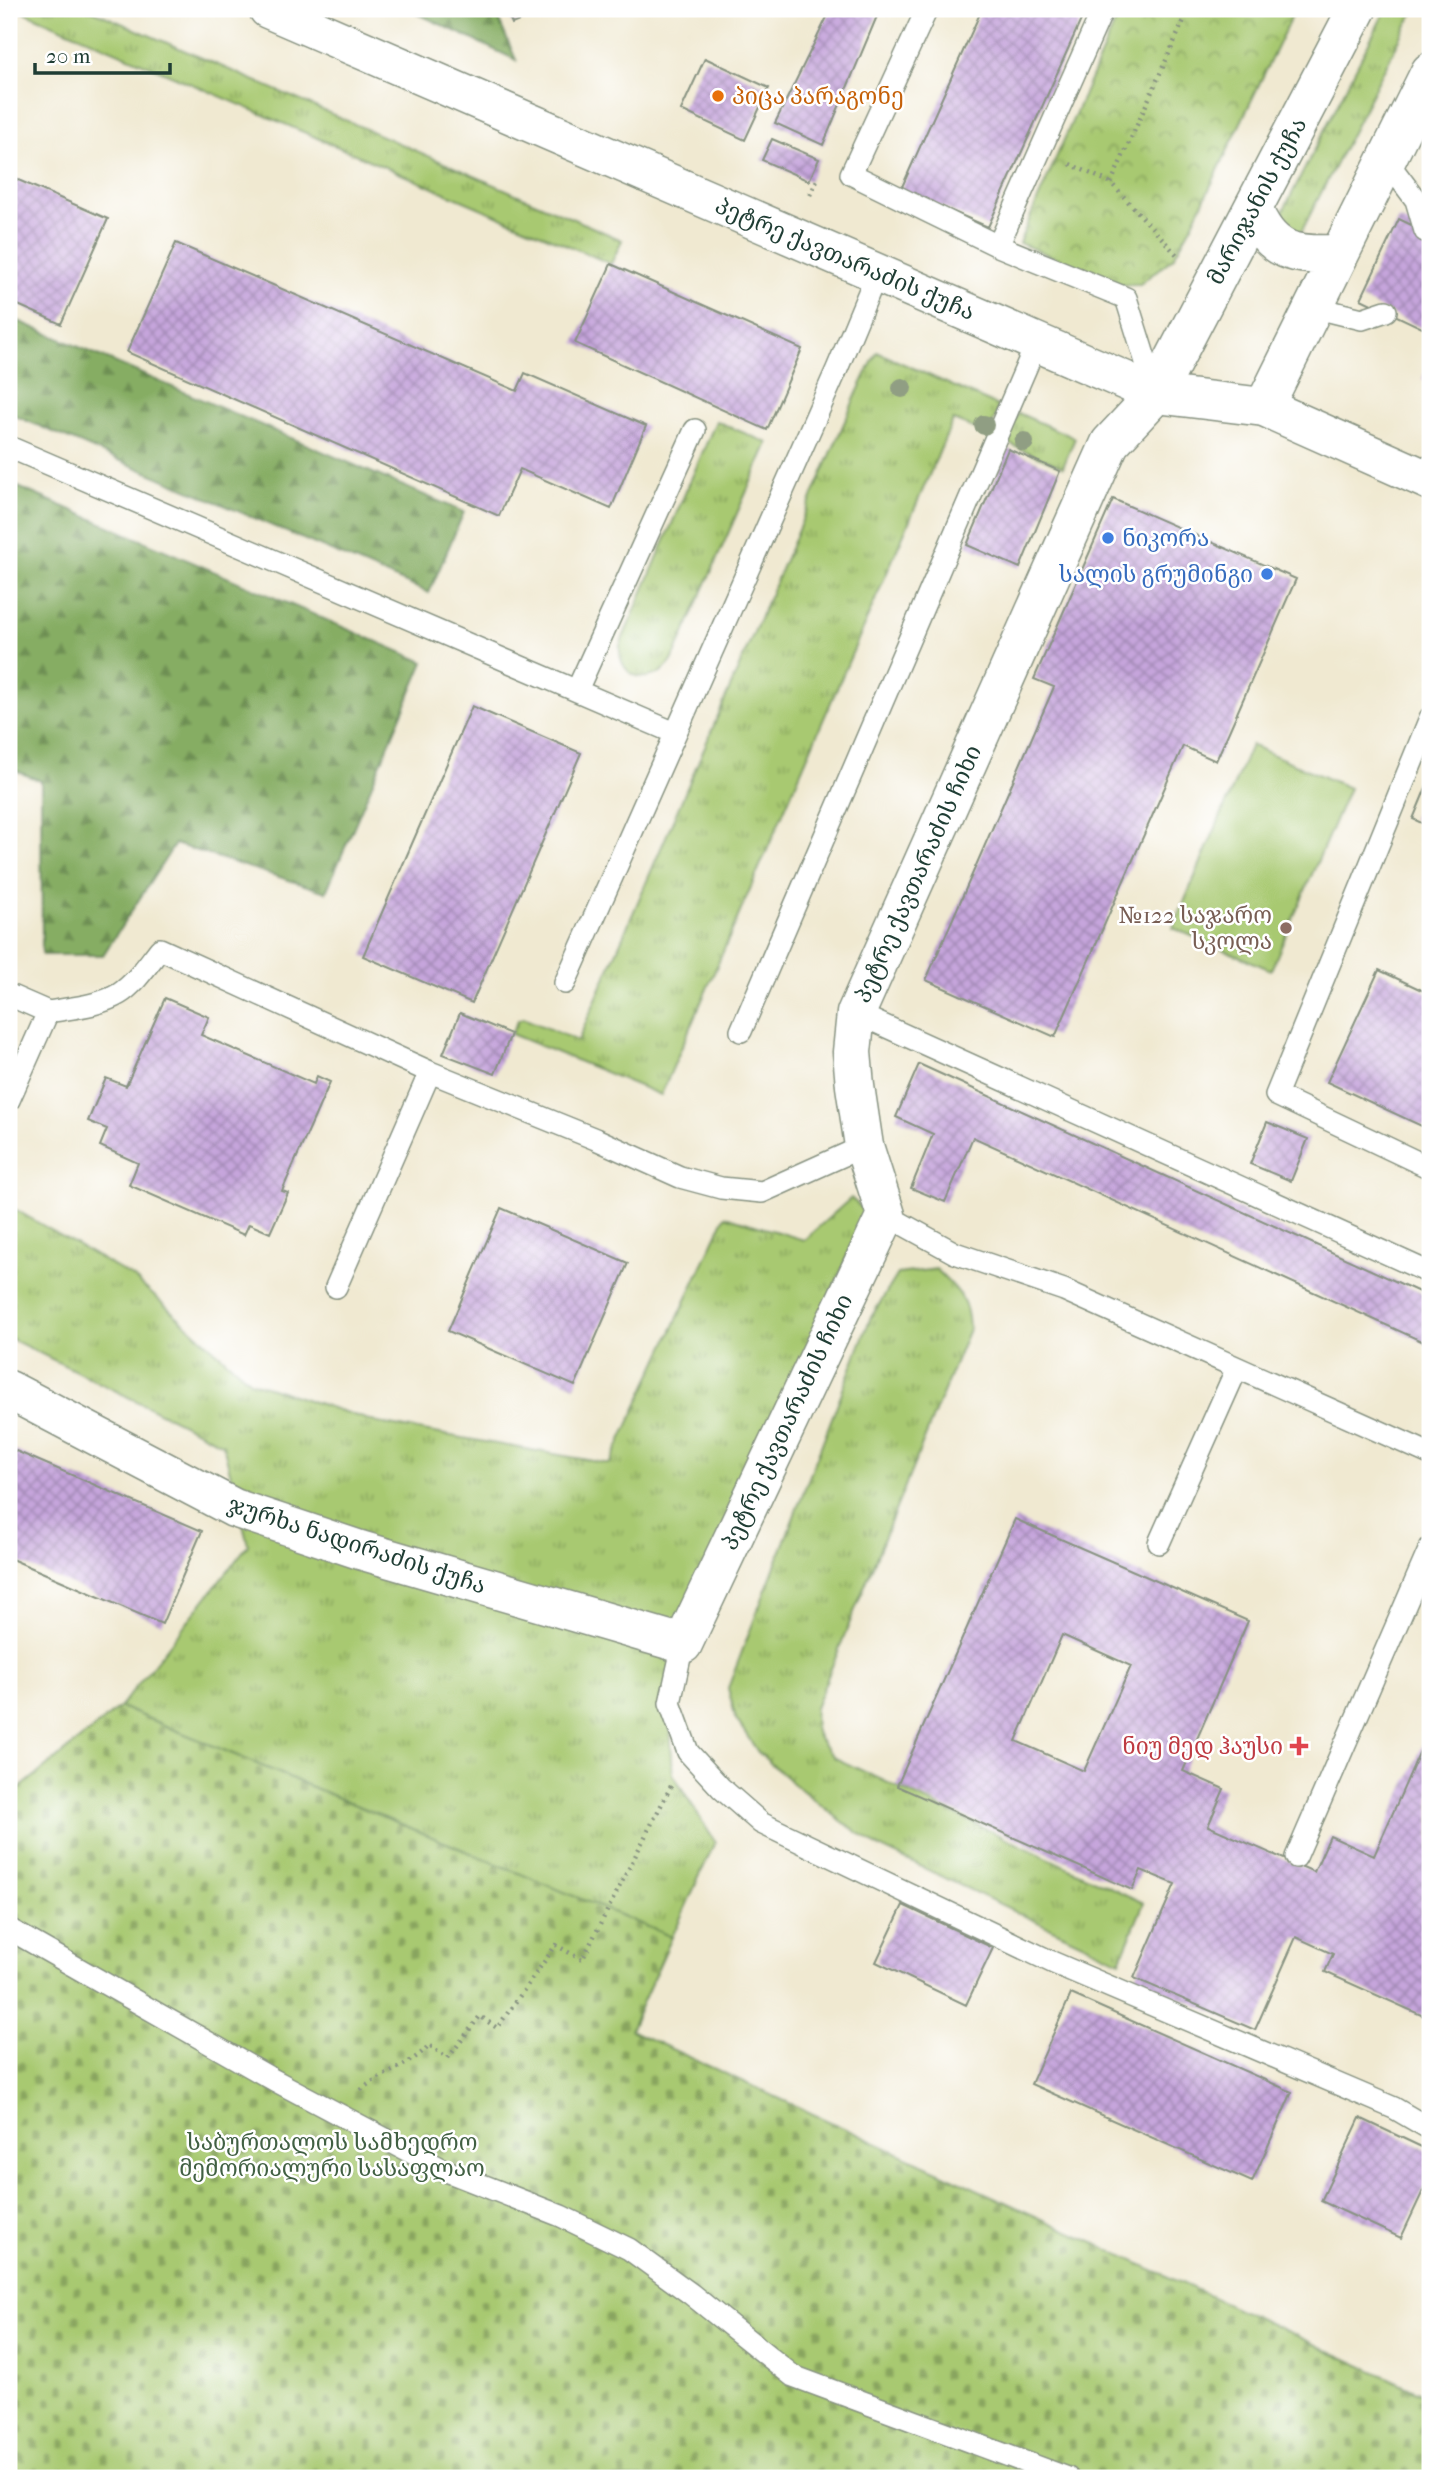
<svg xmlns="http://www.w3.org/2000/svg" width="1439" height="2487" font-family="'IM FELL French Canon','Noto Serif Georgian',serif">
<style>
.grass{fill:url(#grass-tufts);stroke:#648352;stroke-width:2}
.forest{fill:url(#forest-firs);stroke:#52754c;stroke-width:2}
.cemetery{fill:url(#cemetery-stones);stroke:#648352;stroke-width:2}
.park{fill:url(#park-crowns);stroke:#648352;stroke-width:2}
.pitch{fill:#a8c971;stroke:#648352;stroke-width:2}
.building{fill:url(#building-cross-hatch);fill-rule:evenodd}
.lines{fill:none;stroke-linecap:round;stroke-linejoin:round}
.service-casing{stroke:#889382;stroke-width:24}
.minor-casing{stroke:#889382;stroke-width:41}
.tertiary-casing{stroke:#889382;stroke-width:41}
.secondary-casing{stroke:#889382;stroke-width:41}
.path{stroke:#889382;stroke-width:4.5;stroke-dasharray:2 5;stroke-linecap:butt}
.service{stroke:#fff;stroke-width:21}
.minor{stroke:#fff;stroke-width:38}
.tertiary{stroke:#fff;stroke-width:38}
.secondary{stroke:#fff;stroke-width:38}
.tree{fill:#909e83}
.food-dot{fill:#e8710a;stroke:#fff;stroke-width:2.5}
.shop-dot{fill:#3f7fe0;stroke:#fff;stroke-width:2.5}
.education-dot{fill:#8d6e63;stroke:#fff;stroke-width:2.5}
.health-dot{fill:#e0444e;stroke:#fff;stroke-width:2.5}
.labels{text-anchor:middle;dominant-baseline:central;stroke-width:5;stroke-linejoin:round;paint-order:stroke}
.food-label{font-size:23px;fill:#c56008;stroke:#fff;text-anchor:start}
.street-label{font-size:23px;fill:#1f3d34;stroke:#fff}
.shop-label{font-size:23px;fill:#366cbe;stroke:#fff;text-anchor:start}
.education-label{font-size:23px;fill:#785e54;stroke:#fff;text-anchor:end}
.health-label{font-size:23px;fill:#be3a42;stroke:#fff;text-anchor:end}
.park-label{font-size:23px;fill:#416043;stroke:#fff}
</style>
<defs>
<pattern id="grass-tufts" width="24" height="20" patternUnits="userSpaceOnUse" patternTransform="scale(1.75)"><rect width="24" height="20" fill="#a8c971"/><path d="M3 7l-1-3M5 7V3M7 7l1-3M15 17l-1-3M17 17v-4M19 17l1-3" fill="none" stroke="#88a45e"/></pattern>
<pattern id="forest-firs" width="22" height="20" patternUnits="userSpaceOnUse" patternTransform="scale(1.75)"><rect width="22" height="20" fill="#86ad63"/><path d="M5 1l3.5 6h-7zM16 11l3.5 6h-7z" fill="#6d8e52"/></pattern>
<pattern id="cemetery-stones" width="16" height="16" patternUnits="userSpaceOnUse" patternTransform="scale(1.75)"><rect width="16" height="16" fill="#a8c971"/><path d="M2 7V4a2 2 0 0 1 4 0v3zM10 15v-3a2 2 0 0 1 4 0v3z" fill="#88a45e"/></pattern>
<pattern id="park-crowns" width="20" height="18" patternUnits="userSpaceOnUse" patternTransform="scale(1.75)"><rect width="20" height="18" fill="#a8c971"/><path d="M2 6a3 3 0 1 1 6 0M12 15a3 3 0 1 1 6 0" fill="none" stroke="#88a45e"/></pattern>
<pattern id="building-cross-hatch" width="8" height="8" patternUnits="userSpaceOnUse" patternTransform="scale(1.75)"><rect width="8" height="8" fill="#c6a5dc"/><path d="M0 0l8 8M0 8l8-8" fill="none" stroke="#a088b3"/></pattern>
</defs>
<rect width="100%" height="100%" fill="#fff"/>
<filter id="ink" filterUnits="userSpaceOnUse"><feTurbulence type="fractalNoise" baseFrequency=".0143" numOctaves="2"/><feDisplacementMap in="SourceGraphic" scale="14" xChannelSelector="R" yChannelSelector="G"/><feConvolveMatrix kernelMatrix="1 2 1 2 8 2 1 2 1" color-interpolation-filters="sRGB"/></filter>
<filter id="wash" filterUnits="userSpaceOnUse"><feTurbulence type="fractalNoise" baseFrequency=".00686" numOctaves="4" result="noise"/><feDisplacementMap in="SourceGraphic" scale="28" xChannelSelector="R" yChannelSelector="G"/><feGaussianBlur stdDeviation="1.57" result="paint"/><feColorMatrix in="noise" values="0 0 0 0 0 0 0 0 0 0 0 0 0 0 0 0 0 1.4 0 .05"/><feComposite in="paint" operator="in"/></filter>
<g filter="url(#wash)">
<rect width="100%" height="100%" fill="#f0e9d1"/>
<path class="grass" d="M17 9H89L622 240 611 264Z
M1386 9H1415L1298 238 1276 225Z
M877 352 1000 407 988 434 953 420 661 1095 511 1034 518 1020 523 1018 578 1041 857 393Z
M1018 413 1075 438 1063 467 1005 442Z
M716 421 768 443 672 661C653 688 617 680 620 645Z
M851 1198 866 1212 667 1678 673 1774 715 1842 672 1937 120 1707 248 1545 223 1444 9 1338V1206L134 1278 250 1381 378 1423 610 1464 725 1216 804 1240Z
M936 1269C958 1290 968 1298 969 1329L815 1708C812 1733 818 1740 835 1758L1144 1903 1120 1961 877 1846 839 1819 794 1784 758 1752 736 1719 728 1688 870 1319 898 1274Z"/>
<path class="forest" d="M408 9H494L516 60Z
M9 317 464 512 429 593 9 413Z
M9 483 424 662 326 892 175 844 103 955H42L41 781 9 768Z"/>
<path class="cemetery" d="M120 1707 672 1937 630 2030 1430 2397V2478H9V1936L19 1916 9 1910V1797Z"/>
<path class="park" d="M1121 9H1295L1192 225 1173 258 1140 284 1123 285 1019 243Z"/>
<path class="pitch" d="M1251 745 1349 788 1271 970 1173 928Z"/>
<g id="blocks">
<path class="building" d="M506 9H548L512 24Z
M831 9H880L823 145 775 123Z
M982 9H1086L988 227 901 189Z
M705 58 769 88 745 140 681 110Z
M772 139 819 159 809 181 762 160Z
M9 176 108 219 61 324 9 301Z
M1399 219 1430 234V315L1424 329 1361 299Z
M176 243 517 391 525 373 646 426 611 509 520 469 499 516 127 352Z
M611 264 802 349 767 430 575 343Z
M1430 362V383L1422 379Z
M1008 449 1060 471 1020 568 967 545Z
M1113 499 1296 579 1216 761 1183 746 1055 1037 926 980 1054 687 1034 679Z
M472 706 581 753 472 1003 363 956Z
M1430 778V827L1413 819Z
M1379 970 1430 994V1130L1327 1082Z
M165 998 209 1017 201 1035 314 1084 317 1076 330 1082 282 1191 288 1193 270 1233 249 1224 244 1235 129 1185 138 1163 100 1146 107 1129 88 1121 106 1078 126 1086Z
M460 1013 511 1034 495 1074 443 1054Z
M919 1064 1430 1297V1345L973 1137 945 1202 911 1188 933 1134 896 1117Z
M1267 1122 1308 1139 1291 1181 1250 1164Z
M501 1208 628 1263 575 1386 448 1331Z
M9 1448 202 1531 162 1624 9 1558Z
M1015 1519 1248 1621 1183 1771 1224 1789 1208 1826 1314 1872 1330 1836 1374 1856 1430 1728V2019L1325 1972 1333 1954 1296 1937 1255 2030 1134 1978 1175 1884 1141 1870 1132 1890 897 1786ZM1062 1635 1131 1666 1084 1771 1016 1741Z
M903 1905 993 1948 966 2005 876 1962Z
M1071 1994 1292 2092 1252 2182 1031 2084Z
M1360 2118 1430 2151V2176L1401 2238 1321 2201Z"/>
</g>
</g>
<g filter="url(#ink)">
<use href="#blocks" fill-opacity="0" stroke="#889382" stroke-width="2"/>
<g class="lines">
<defs>
<path id="service" d="M927 9 851 174 998 246 1126 298 1156 394
M1386 160 1416 200 1425 231
M998 246 1103 9
M1313 307 1362 319 1386 311
M9 447 675 733
M577 690 695 430
M1430 718 1276 1095 1430 1168
M565 983 837 369 877 273
M9 995 48 1012 9 1100
M48 1012C70 1008 99 1006 119 994 135 984 148 964 160 949L430 1072 336 1287
M856 1013 1430 1273
M741 1031 1037 342
M430 1072 598 1140 680 1177 721 1188 762 1192 864 1146
M886 1215 955 1253 1064 1290 1430 1454
M1159 1543 1237 1368
M683 1644 670 1703 688 1752 721 1788 761 1823 1054 1963 1394 2108 1430 2129
M1296 1857 1430 1548
M9 1929 274 2080 444 2170 561 2216 629 2249 691 2294 793 2376 1068 2478"/>
<path id="minor" d="M9 1390 234 1508 360 1550 683 1644 886 1215 864 1146 855 1086 852 1052 856 1013 1110 443 1156 394"/>
<path id="tertiary" d="M1253 209C1271 253 1294 256 1338 254
M1156 394 1357 9
M1264 407 1430 72"/>
<path id="secondary" d="M268 9 1156 394 1264 407 1430 481"/>
</defs>
<use href="#service" class="service-casing"/>
<use href="#minor" class="minor-casing"/>
<use href="#tertiary" class="tertiary-casing"/>
<use href="#secondary" class="secondary-casing"/>
<path class="path" d="M1070 164 1111 183 1178 256
M1111 183 1189 9
M810 195 817 180
M361 2090C383 2071 409 2068 429 2045L448 2058 480 2016 497 2028 556 1945 582 1960 672 1784"/>
<use href="#service" class="service"/>
<use href="#minor" class="minor"/>
<use href="#tertiary" class="tertiary"/>
<use href="#secondary" class="secondary"/>
</g>
<g class="tree">
<circle cx="902" cy="388" r="10"/>
<circle cx="984" cy="425" r="10"/>
<circle cx="1024" cy="442" r="10"/>
</g>
</g>
<circle class="food-dot" cx="718" cy="96" r="7"/>
<g class="shop-dot">
<circle cx="1108" cy="538" r="7"/>
<circle cx="1267" cy="574" r="7"/>
</g>
<circle class="education-dot" cx="1286" cy="928" r="7"/>
<path class="health-dot" d="M1295.5 1735.5h7v7h7v7h-7v7h-7v-7h-7v-7h7z"/>
<g class="labels">
<g class="food-label">
<text x="732" y="96">პიცა პარაგონე</text>
</g>
<g class="street-label">
<text transform="translate(1257 201) rotate(-62)">მარიჯანის ქუჩა</text>
<text transform="translate(845 259) rotate(23)">პეტრე ქავთარაძის ქუჩა</text>
<text transform="translate(918 874) rotate(-66)">პეტრე ქავთარაძის ჩიხი</text>
<text transform="translate(787 1422) rotate(-65)">პეტრე ქავთარაძის ჩიხი</text>
<text transform="translate(357 1545) rotate(18)">ჯურხა ნადირაძის ქუჩა</text>
</g>
<g class="shop-label">
<text x="1122" y="538">ნიკორა</text>
<text x="1253" y="574" text-anchor="end">სალის გრუმინგი</text>
</g>
<g class="education-label">
<text x="1272" y="915">№122 საჯარო<tspan x="1272" dy="26">სკოლა</tspan></text>
</g>
<g class="health-label">
<text x="1283" y="1746">ნიუ მედ ჰაუსი</text>
</g>
<g class="park-label">
<text x="332" y="2142">საბურთალოს სამხედრო<tspan x="332" dy="26">მემორიალური სასაფლაო</tspan></text>
</g>
</g>
<rect width="1439" height="2487" fill="none" stroke="#fff" stroke-width="35"/>
<path d="M35 63v10h135v-10" fill="none" stroke="#1f3d34" stroke-width="3.5"/>
<text x="46" y="63" font-size="21" fill="#1f3d34" stroke="#ffffff" stroke-width="5" paint-order="stroke">20 m</text>
</svg>
